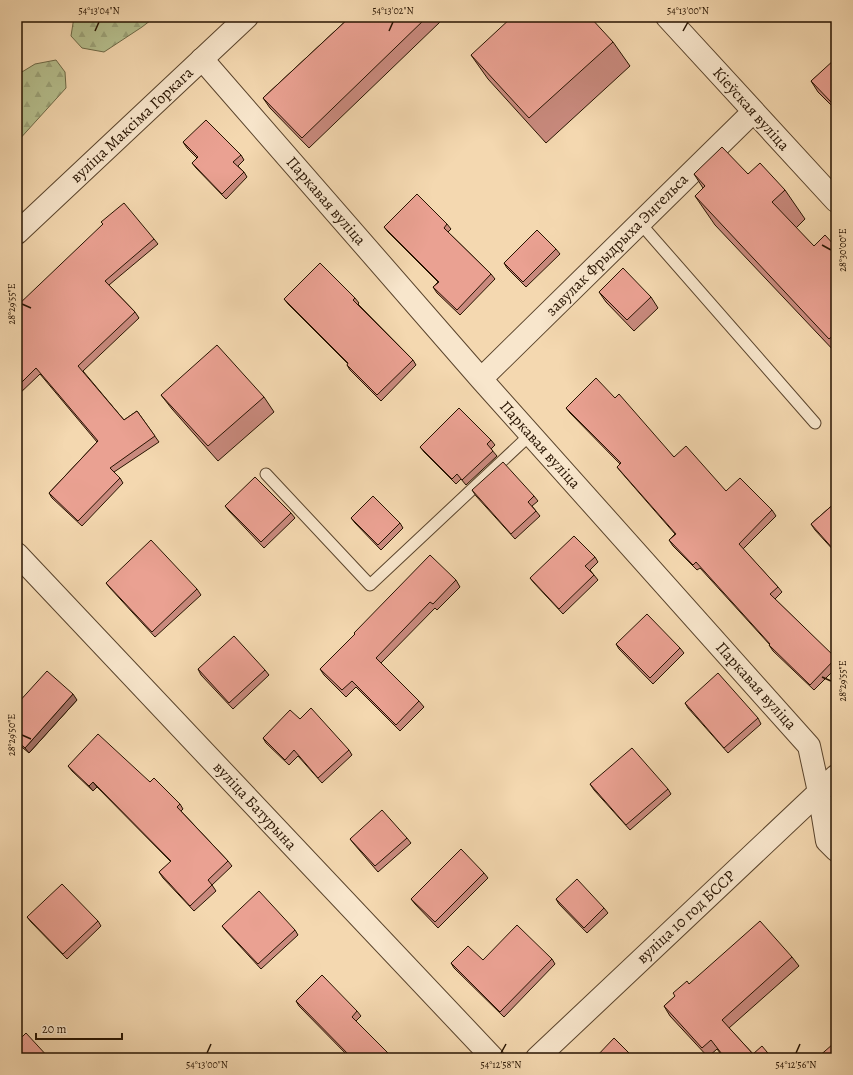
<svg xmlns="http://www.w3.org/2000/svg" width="853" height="1075" font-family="Alegreya,serif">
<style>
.forest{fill:url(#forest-firs);stroke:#6e6a48}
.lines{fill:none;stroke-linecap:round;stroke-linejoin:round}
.service-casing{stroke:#5a442c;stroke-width:13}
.minor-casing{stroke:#5a442c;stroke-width:24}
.tertiary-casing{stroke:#5a442c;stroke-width:24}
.service{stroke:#f8e6cc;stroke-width:11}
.minor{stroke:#f8e6cc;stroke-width:22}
.tertiary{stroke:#f8e6cc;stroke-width:22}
.wall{fill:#c98a7e;stroke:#271300}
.shaded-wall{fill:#a47166;stroke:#271300}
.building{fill:#eaa192;stroke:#271300}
.ticks{fill:none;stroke:#271300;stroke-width:1.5}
.labels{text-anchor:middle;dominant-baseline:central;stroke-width:3.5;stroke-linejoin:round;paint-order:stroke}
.street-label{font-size:16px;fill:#271300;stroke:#f8e6cc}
.neatline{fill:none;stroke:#271300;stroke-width:1.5}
.ticks-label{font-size:10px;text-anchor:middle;fill:#271300}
</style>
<defs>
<pattern id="forest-firs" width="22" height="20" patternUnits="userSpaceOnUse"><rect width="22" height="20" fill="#b6c08f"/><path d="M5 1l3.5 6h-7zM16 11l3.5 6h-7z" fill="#9ca47a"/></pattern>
</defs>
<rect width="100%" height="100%" fill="#f4d8b0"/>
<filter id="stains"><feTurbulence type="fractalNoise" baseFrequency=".005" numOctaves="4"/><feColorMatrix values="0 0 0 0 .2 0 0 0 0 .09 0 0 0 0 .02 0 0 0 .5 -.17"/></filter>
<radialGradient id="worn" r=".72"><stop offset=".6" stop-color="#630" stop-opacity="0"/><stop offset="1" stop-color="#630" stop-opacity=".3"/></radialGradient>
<path class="forest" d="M74 17H155L142 27 104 52 82 48 71 36Z
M56 60 65 72 66 88 17 142V75L35 64Z"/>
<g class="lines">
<defs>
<path id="service" d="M640 223 815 423
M266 474 370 585 531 434"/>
<path id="minor" d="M667 17 836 201
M202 59 481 379 809 746 819 792 827 841 836 850
M481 379 753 112
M17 554 493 1058
M537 1058 836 776"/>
<path id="tertiary" d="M17 233 247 17"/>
</defs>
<use href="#service" class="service-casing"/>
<use href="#minor" class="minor-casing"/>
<use href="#tertiary" class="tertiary-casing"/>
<use href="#service" class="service"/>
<use href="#minor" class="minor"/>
<use href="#tertiary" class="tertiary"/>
</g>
<path class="wall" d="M17 17H25L17 24Z
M350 17H436L440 22 309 148 270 108 263 98Z
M613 42 630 66 546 143 488 79 471 55Z
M836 60V110L818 92 811 81Z
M183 142 241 155 244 160 238 166 244 172 247 177 226 199 196 168 192 163 197 158 187 148Z
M694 174H748L785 190 805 219 796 228 814 246 836 247V353L715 225 695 196 703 188Z
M447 224 451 229 448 232 491 274 495 279 460 315 437 293 433 287 438 282 388 232 384 227Z
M154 239 158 244 109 285 135 312 139 318 83 371 124 420 137 411 159 442 114 472 120 478 123 483 82 526 52 498 49 493 97 442 40 374 17 396V306Z
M556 249 560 254 526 287 507 268 504 263Z
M599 292 651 297 658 308 634 331 606 302Z
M355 298 359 303 358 304 413 360 416 365 381 401 350 370 347 365 348 364 288 304 284 299Z
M161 395 264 397 274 412 218 461 172 409Z
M615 398 674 457 726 491 772 510 776 516 743 549 778 587 782 592 775 599 836 659V668L814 690 773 651 769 645H770L700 568 697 570 673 546 669 540 675 534 621 472 617 467 620 464 570 413 566 408Z
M491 440 495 445 491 449 497 456 466 485 461 479 456 484 424 452 420 447Z
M472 490 534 496 538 501 532 506 540 516 515 539 476 496Z
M836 502V553L815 530 811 524Z
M225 506 291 513 295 518 264 548 229 511Z
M351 518 400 523 403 528 381 550 355 523Z
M595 557 598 562 590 570 598 580 563 614 534 583 530 578Z
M456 580 460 587 437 610 435 608 381 663 419 701 424 707 400 731 356 687 346 697 324 675 320 669Z
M106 583 197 589 201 595 155 637 110 588Z
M616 644 680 648 684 653 653 684 619 649Z
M198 669 265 670 269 675 233 709 201 675Z
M77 700 29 753 17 743V704Z
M685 703 758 718 761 724 728 753 688 708Z
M300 719 349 750 352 755 322 783 298 756 289 765 266 743 263 738Z
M68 766 150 782 180 804 183 809 181 811 228 861 232 866 212 885 216 891 194 911 163 878 159 872 171 862 97 787 93 791 72 771Z
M590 784 668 789 671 794 630 830 594 790Z
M407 838 411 843 378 872 354 844 350 839Z
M17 845 20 849 17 852Z
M484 873 488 878 438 928 415 904 411 899Z
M556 899 604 908 608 913 587 933 559 904Z
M27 917 98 921 101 926 67 959 31 922Z
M222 926 295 930 298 935 261 969 226 931Z
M792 957 799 966 729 1028 753 1054 772 1058H724L717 1049 708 1057 670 1016 664 1006 689 984Z
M552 959 555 964 504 1017 454 968 451 963 483 960Z
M296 1001 357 1011 361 1016 356 1021 393 1058H350L299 1006Z"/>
<path class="shaded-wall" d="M73 694 77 700 29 753 25 748Z
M93 782 97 787 93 791 89 786Z"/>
<path class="building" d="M350 17H427L302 138 263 98Z
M512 17H590L613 42 529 118 471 55Z
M835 59 836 60V100L832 103 811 81Z
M206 120 241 155 233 162 244 172 222 194 192 163 198 157 183 142Z
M722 147 748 174 760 163 785 190 772 202 814 246 825 235 836 247V333L829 339 695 196 705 186 694 174Z
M417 194 447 224 444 228 491 274 457 310 433 287 439 282 384 227Z
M124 203 154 239 105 281 135 312 78 366 124 420 137 411 155 436 110 468 120 478 78 521 49 493 98 441 36 368 17 387V306L103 224 101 222Z
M537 230 556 249 523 282 504 263Z
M320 263 355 298 353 300 413 360 377 395 347 365 348 363 284 299Z
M623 268 651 297 627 320 599 292Z
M217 345 264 397 208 446 161 395Z
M596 378 615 398 619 394 674 457 686 446 726 491 740 478 772 510 739 544 778 587 770 594 836 658 810 685 769 645 770 644 696 562 693 565 669 540 676 534 617 467 621 463 566 408Z
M459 408 491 440 487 444 493 451 462 480 457 474 452 479 420 447Z
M503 462 534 496 528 502 536 511 511 534 472 490Z
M255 477 291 513 261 542 225 506Z
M373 496 400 523 378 545 351 518Z
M836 502V548L834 550 811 524Z
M574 536 595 557 585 566 594 575 559 609 530 578Z
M151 540 197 589 152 632 106 583Z
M430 555 456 580 433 604 430 602 376 658 419 701 396 725 352 681 342 690 320 669 355 634 354 633Z
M647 614 680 648 650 678 616 644Z
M234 636 265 670 229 703 198 669Z
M47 671 73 694 25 748 17 741V704Z
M718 673 758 718 724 748 685 703Z
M311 708 349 750 318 778 294 750 285 760 263 738 290 710 300 719Z
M98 734 150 782 154 778 180 804 177 807 228 861 208 880 212 885 190 906 159 872 171 861 93 782 89 786 68 766Z
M632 748 668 789 626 825 590 784Z
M382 810 407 838 375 866 350 839Z
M461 849 484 873 435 922 411 899Z
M577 879 604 908 584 928 556 899Z
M62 884 98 921 63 954 27 917Z
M259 891 295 930 258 964 222 926Z
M760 921 792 957 722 1020 753 1054 762 1046 772 1058H725L711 1040 702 1048 664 1006 675 996 673 993 687 981 689 984Z
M517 925 552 959 500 1012 451 963 468 946 483 960Z
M322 975 357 1011 352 1017 393 1058H352L296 1001Z
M26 1033 49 1058H17V1042Z
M614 1038 634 1058H595Z
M833 1044 836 1047V1058H817Z"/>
<path class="ticks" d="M95 31 99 22M389 31 393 22M683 31 688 22M822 245 831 250M22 304 31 308M822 677 831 681M22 735 31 739M207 1053 211 1044M501 1053 506 1044M796 1053 800 1044"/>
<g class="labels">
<g class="street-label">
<text transform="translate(751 109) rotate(48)">Кіеўская вуліца</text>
<text transform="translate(132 125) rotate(-43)">вуліца Максіма Горкага</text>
<text transform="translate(326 201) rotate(49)">Паркавая вуліца</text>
<text transform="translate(617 245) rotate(-45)">завулак Фрыдрыха Энгельса</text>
<text transform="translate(540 445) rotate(48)">Паркавая вуліца</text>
<text transform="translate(756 686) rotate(48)">Паркавая вуліца</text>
<text transform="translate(255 806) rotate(47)">вуліца Батурына</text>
<text transform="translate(686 917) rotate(-43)">вуліца 10 год БССР</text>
</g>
</g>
<rect width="853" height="1075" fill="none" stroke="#f4d8b0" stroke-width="44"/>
<path d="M36 1033v6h86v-6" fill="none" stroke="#271300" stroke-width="2"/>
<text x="42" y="1033" font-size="12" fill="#271300" stroke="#f8e6cc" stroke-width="3" paint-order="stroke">20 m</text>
<rect x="22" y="22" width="809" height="1031" class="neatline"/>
<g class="ticks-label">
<text x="99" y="14">54°13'04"N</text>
<text x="393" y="14">54°13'02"N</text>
<text x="688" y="14">54°13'00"N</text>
<text transform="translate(842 250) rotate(-90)" y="4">28°30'00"E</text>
<text transform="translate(11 304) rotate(-90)" y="4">28°29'55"E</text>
<text transform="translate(842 681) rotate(-90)" y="4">28°29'55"E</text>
<text transform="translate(11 735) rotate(-90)" y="4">28°29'50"E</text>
<text x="207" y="1068">54°13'00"N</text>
<text x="501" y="1068">54°12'58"N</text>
<text x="796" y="1068">54°12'56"N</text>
</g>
<rect width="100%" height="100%" filter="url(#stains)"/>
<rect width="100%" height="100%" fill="url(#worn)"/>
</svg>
